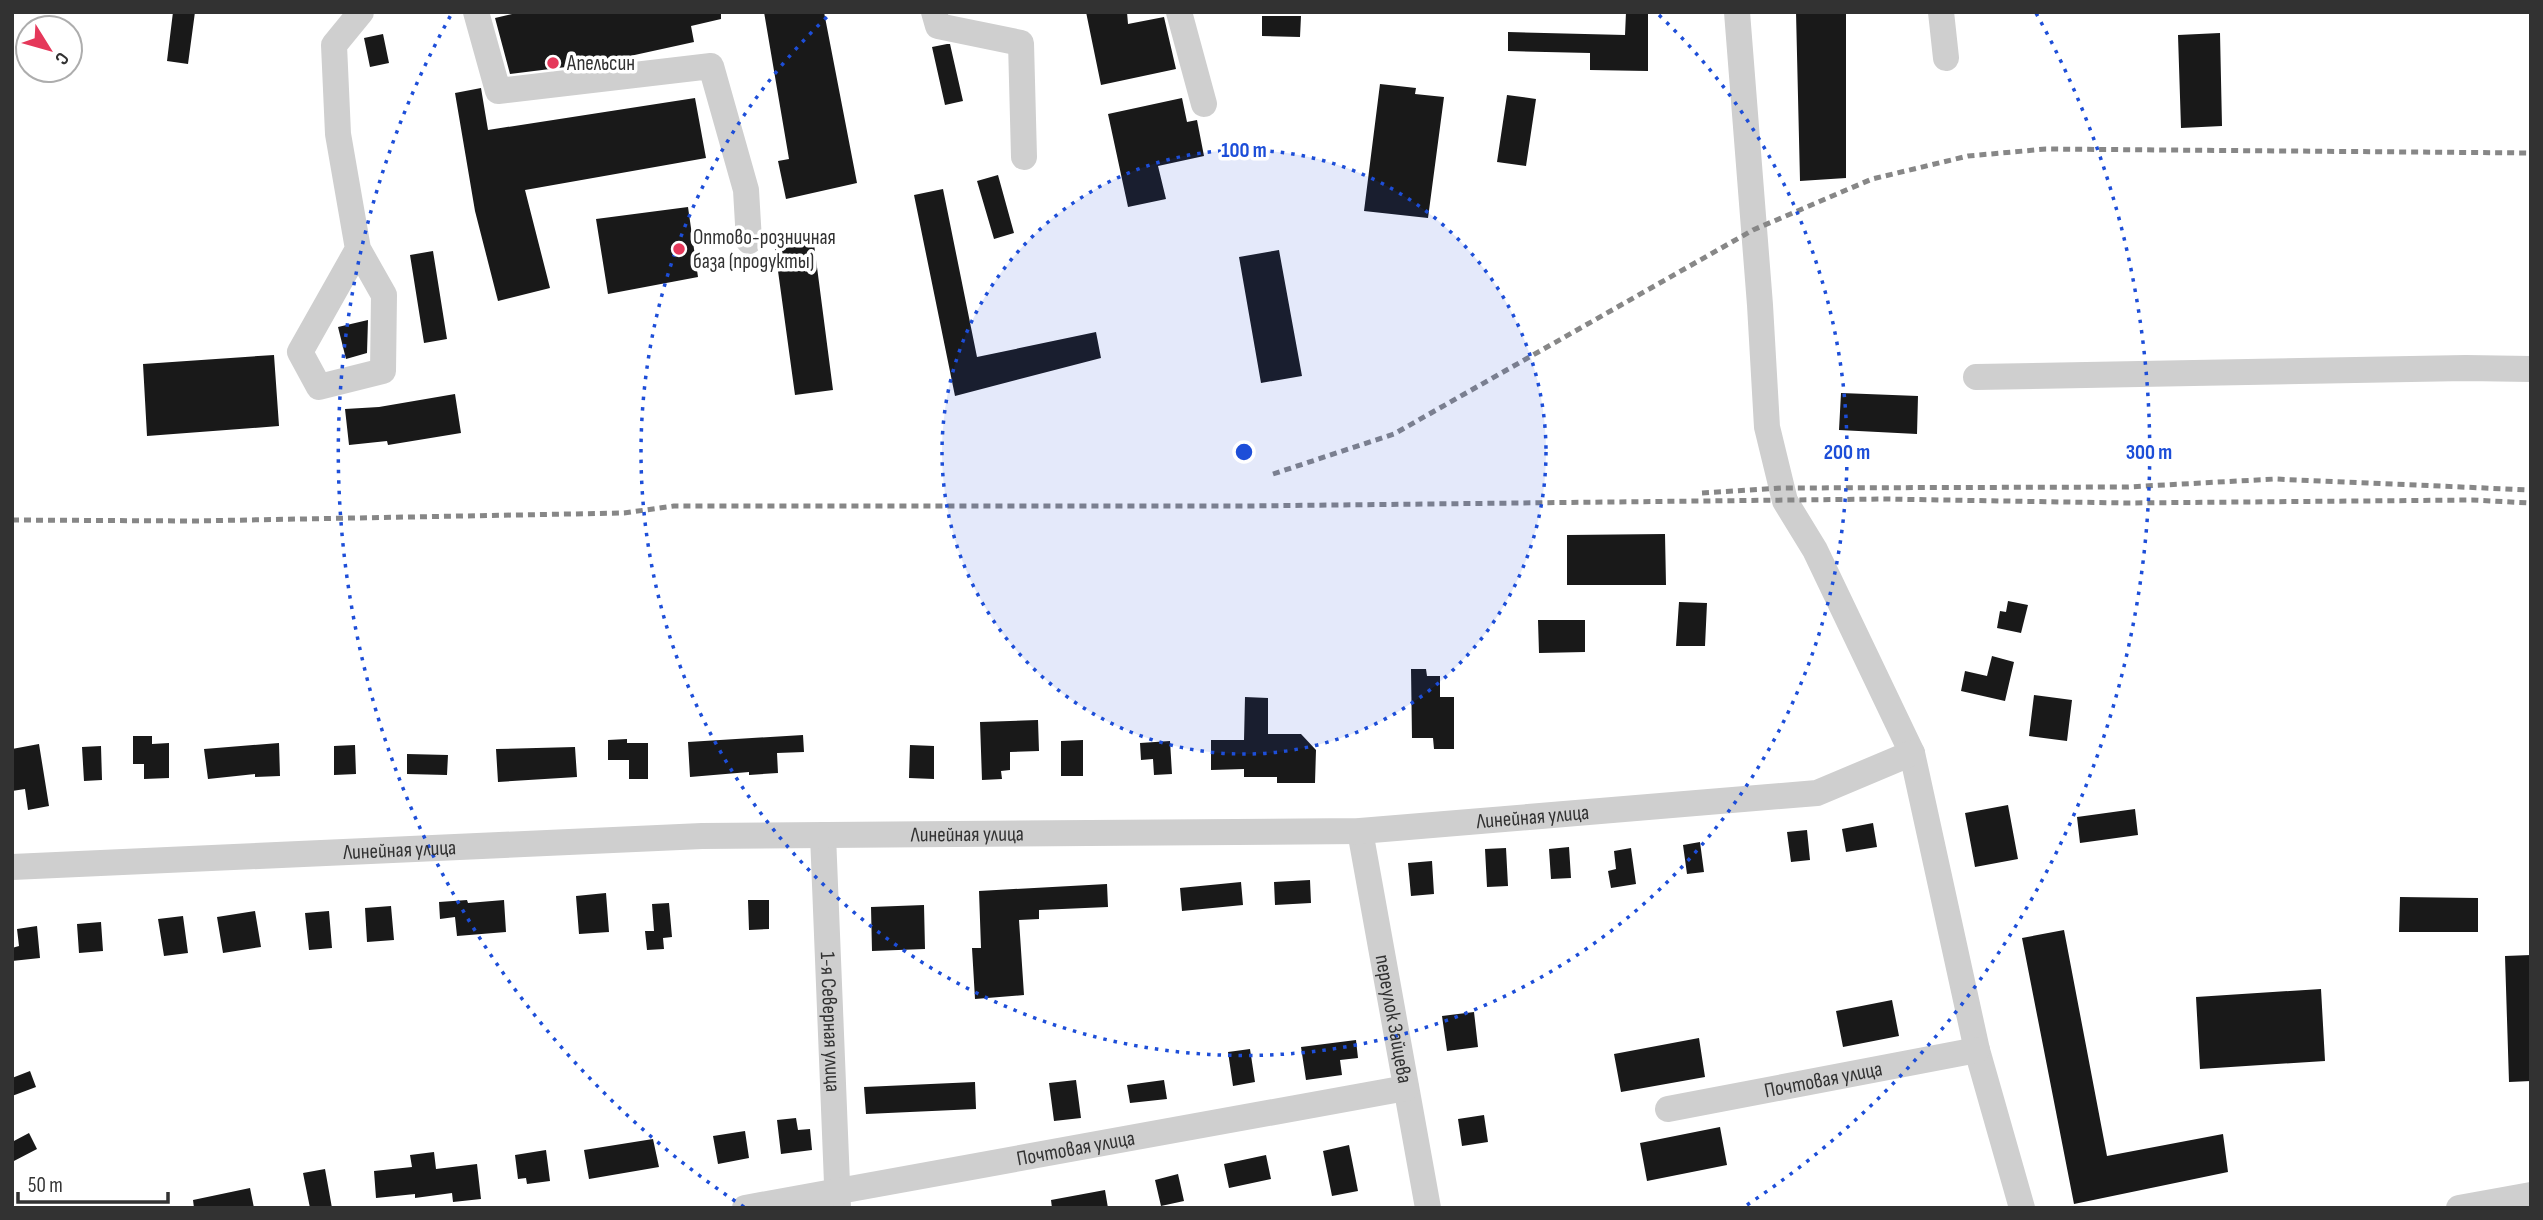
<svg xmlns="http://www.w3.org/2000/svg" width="2543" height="1220" font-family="'Sofia Sans Condensed',sans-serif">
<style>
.building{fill:#191919}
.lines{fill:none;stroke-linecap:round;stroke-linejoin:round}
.minor{stroke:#cfcfcf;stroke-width:26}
.rail{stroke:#878787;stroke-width:5;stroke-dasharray:7 5;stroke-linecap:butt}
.ring{fill:none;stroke:#1d4ed8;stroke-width:3.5;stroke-dasharray:3.5 7}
.poi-dot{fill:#e5385a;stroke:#fff;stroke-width:2.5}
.labels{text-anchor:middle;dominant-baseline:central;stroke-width:7;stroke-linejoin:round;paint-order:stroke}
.poi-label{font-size:21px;fill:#323232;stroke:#fff;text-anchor:start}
.street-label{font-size:21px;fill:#323232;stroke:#fff}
.centre{fill:#1d4ed8;stroke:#fff;stroke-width:3.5}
.ring-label{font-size:21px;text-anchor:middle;font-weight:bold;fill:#1d4ed8;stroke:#fff;stroke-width:7;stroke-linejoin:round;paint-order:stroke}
</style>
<rect width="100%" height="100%" fill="#fff"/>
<path class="building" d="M173 12H195L188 64 167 61Z
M520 12H721V19L691 26 694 42 598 63 510 74 495 18Z
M764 12H824L857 183 786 199 778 161 789 159Z
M1086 12H1127L1128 24 1164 17 1176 69 1101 85Z
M1626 12H1648V71L1590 70V53L1508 51V32L1625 35Z
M1796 12H1846V178L1800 181Z
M1262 16H1301L1300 37 1262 36Z
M2220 33 2222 126 2181 128 2178 35Z
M383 34 389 63 370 67 364 38Z
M947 44H950L963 101 945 105 932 47Z
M1380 84 1416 88 1415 94 1444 97 1428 218 1364 211Z
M481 88 488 130 695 98 706 158 525 190 550 288 498 301 475 211 455 93Z
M1507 95 1536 99 1526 166 1497 162Z
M1182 98 1187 122 1197 120 1204 156 1158 166 1166 199 1128 207 1108 114Z
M998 175 1014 233 994 239 977 181Z
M943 189 977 357 1096 332 1101 358 955 396 914 195Z
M688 207 698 277 608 294 596 219Z
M814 244 833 390 795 395 775 249Z
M1279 250 1302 376 1261 383 1239 257Z
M433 251 447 339 424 343 410 255Z
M368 320 367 353 346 359 338 327Z
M274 355 279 426 147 436 143 364Z
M1841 393 1918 396 1917 434 1839 430Z
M455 394 461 433 388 445 387 441 349 445 345 409 379 407Z
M1665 534 1666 585H1567V535Z
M2008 601 2028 605 2021 633 1997 628 2000 611 2006 612Z
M1679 602 1707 603 1705 646H1676Z
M1538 620H1585V652L1539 653Z
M1992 656 2014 662 2005 701 1961 691 1965 671 1987 676Z
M1411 669H1426L1427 676H1440V697H1454V749H1434L1433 738H1412Z
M2034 695 2072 700 2067 741 2029 736Z
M1245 697 1268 698V734H1301L1316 750 1315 783H1277V777H1244V769L1211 770V740H1244Z
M1038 720 1039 751 1010 752V770L1001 771 1002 779 982 780 980 722Z
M803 735 804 752 777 753 778 773 749 775V772L690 777 688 742Z
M133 736H152V744L169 743V778L144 779V764H133Z
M627 739V743H648V779H629V760H608V740Z
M1083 740V776H1061V741Z
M1170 741 1172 774 1154 775 1153 759 1141 760 1140 743Z
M279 743 280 776 255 777V774L208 779 204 749Z
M39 744 49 806 28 810 25 789 12 791V749Z
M355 745 356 774 334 775V746Z
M910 745 934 746V779L909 778Z
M101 746 102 780 84 781 82 747Z
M575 747 577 777 498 782 496 749Z
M407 754 448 755 447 775 407 774Z
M2008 805 2018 859 1975 867 1965 813Z
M2135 809 2138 835 2080 843 2077 817Z
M1873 823 1877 847 1846 852 1842 829Z
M1807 830 1810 860 1791 862 1787 832Z
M1700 842 1704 872 1687 874 1683 845Z
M1569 847 1571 878 1551 879 1549 849Z
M1506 848 1508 886 1487 887 1485 849Z
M1631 848 1636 884 1611 888 1608 871 1616 869 1614 851Z
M1432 861 1434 894 1411 896 1408 863Z
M1310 880 1311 903 1275 905 1274 882Z
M1241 882 1243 905 1182 911 1180 888Z
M1107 884 1108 907 1039 910V919L1019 920 1024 995 975 999 972 948H981L979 891Z
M606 893 609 932 579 934 576 896Z
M2400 897 2478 898V932H2399Z
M467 900 468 903 504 900 506 932 457 936 455 917 440 919 439 902Z
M748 900H769V929L749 930Z
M669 903 672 937 663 938 664 949 647 950 645 931H654L652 904Z
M924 905 925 949 872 951 871 907Z
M391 906 394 940 367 942 365 908Z
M255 911 261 947 223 953 217 917Z
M329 911 332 948 309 950 305 913Z
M183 916 188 953 164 956 158 919Z
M101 922 103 951 79 953 77 924Z
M37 926 40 958 12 961V948L19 946 17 929Z
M2064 930 2107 1156 2223 1134 2228 1172 2074 1204 2022 938Z
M2531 955V1081L2509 1082 2505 956Z
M2321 989 2325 1061 2200 1069 2196 997Z
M1892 1000 1899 1036 1843 1047 1836 1011Z
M1474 1012 1478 1047 1447 1051 1442 1016Z
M1699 1038 1705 1077 1621 1092 1614 1054Z
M1356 1040 1358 1058 1340 1060 1342 1075 1306 1080 1301 1047Z
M1250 1049 1255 1082 1233 1086 1228 1052Z
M30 1071 36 1087 12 1096V1078Z
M1076 1080 1081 1118 1054 1121 1049 1083Z
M1164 1080 1167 1099 1130 1103 1127 1085Z
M975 1082 976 1109 866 1114 864 1087Z
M1484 1115 1488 1142 1462 1146 1458 1119Z
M796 1118 798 1130 810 1129 812 1150 781 1154 777 1120Z
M1720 1127 1727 1165 1647 1181 1640 1143Z
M745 1131 749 1158 718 1164 713 1136Z
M29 1133 37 1149 12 1162V1142Z
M653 1139 659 1167 589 1179 584 1150Z
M1349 1145 1358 1191 1332 1196 1323 1151Z
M546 1150 550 1181 527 1184 526 1178 518 1179 515 1155Z
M434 1152 436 1169 477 1164 481 1199 453 1202 452 1193 415 1198V1194L376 1198 374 1171 412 1167 410 1155Z
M1266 1155 1271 1179 1229 1188 1224 1164Z
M325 1169 332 1208H310L303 1173Z
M1178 1174 1184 1201 1161 1206 1155 1180Z
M250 1188 254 1208H194L193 1200Z
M1105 1190 1108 1208H1052L1051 1200Z"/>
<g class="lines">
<g class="minor">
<path d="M476 12 498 91 711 66 746 190 749 241"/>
<path d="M934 12 938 26 1021 43 1024 157"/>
<path d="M1179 12 1204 104"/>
<path d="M1737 12 1760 305 1767 427 1785 501 1815 550 1912 753 1977 1050 2022 1208"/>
<path d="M1941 12 1946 58"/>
<path d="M358 249 300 352 319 387 383 371 384 295 358 249 338 134 334 45 361 12"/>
<path d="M1976 377 2466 368 2531 369"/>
<path id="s1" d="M1360 831 1428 1208"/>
<path id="s2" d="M823 835 838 1208"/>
<path id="s3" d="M12 867 702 836 1360 831 1817 793 1912 753"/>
<path id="s4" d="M1668 1109 1977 1050"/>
<path id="s5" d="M745 1208 1406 1088"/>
<path d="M2459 1208 2531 1195"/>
</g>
<path class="rail" d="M1273 474 1394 434 1753 230 1872 179 1968 156 2046 149 2531 153
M1702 493 1782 488 2127 487 2275 479 2531 490
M12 520 193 521 624 513 674 506H1245L1883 499 2126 503 2472 500 2531 503"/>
</g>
<circle cx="1244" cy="452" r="302" fill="#1d4ed8" fill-opacity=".12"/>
<g class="ring">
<circle cx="1244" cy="452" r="302"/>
<path d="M1659 15A603 603 0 1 1 829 15"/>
<path d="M744 1207A905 905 0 0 1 452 13M2036 13A905 905 0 0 1 1744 1207"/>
</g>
<g class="poi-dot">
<circle cx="553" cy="63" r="7"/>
<circle cx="679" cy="249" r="7"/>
</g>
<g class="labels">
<g class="poi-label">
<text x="567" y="63">Апельсин</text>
<text x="693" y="237">Оптово-розничная<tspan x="693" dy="24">база (продукты)</tspan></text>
</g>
<g class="street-label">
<text stroke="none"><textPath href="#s3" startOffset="1522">Линейная улица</textPath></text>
<text stroke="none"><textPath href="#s3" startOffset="956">Линейная улица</textPath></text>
<text stroke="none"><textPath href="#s3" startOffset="388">Линейная улица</textPath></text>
<text stroke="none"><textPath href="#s1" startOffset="191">переулок Зайцева</textPath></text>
<text stroke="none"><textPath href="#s2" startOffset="187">1-я Северная улица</textPath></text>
<text stroke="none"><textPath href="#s4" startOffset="158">Почтовая улица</textPath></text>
<text stroke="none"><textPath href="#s5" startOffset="336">Почтовая улица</textPath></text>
</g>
</g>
<circle cx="1244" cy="452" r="10" class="centre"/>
<g class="ring-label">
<text x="1244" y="157">100 m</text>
<text x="1847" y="459">200 m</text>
<text x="2149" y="459">300 m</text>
</g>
<rect width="2543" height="1220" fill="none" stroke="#323232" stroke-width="28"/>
<g transform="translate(49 49) rotate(127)"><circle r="33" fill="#ffffff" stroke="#adadad" stroke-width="2"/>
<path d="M0-5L12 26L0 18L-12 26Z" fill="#e5385a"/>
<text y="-10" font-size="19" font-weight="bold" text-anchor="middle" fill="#323232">С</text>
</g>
<path d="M18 1192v10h150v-10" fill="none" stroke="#323232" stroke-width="3.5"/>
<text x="28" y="1192" font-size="21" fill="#323232" stroke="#ffffff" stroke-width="5" paint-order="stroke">50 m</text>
</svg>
